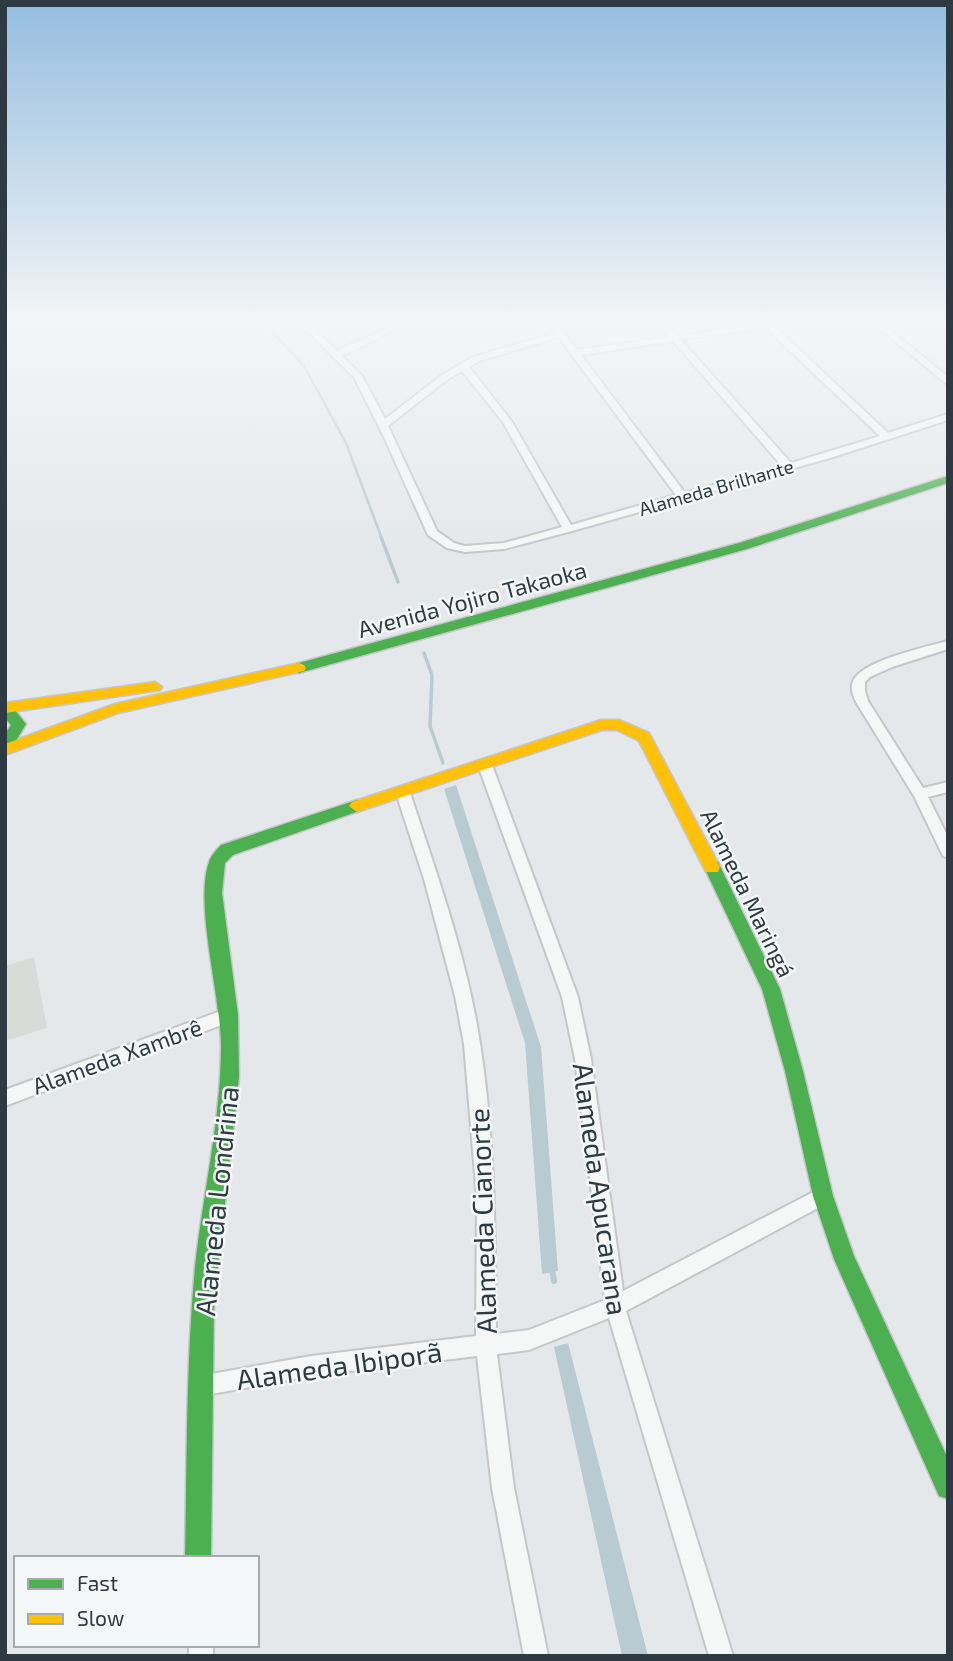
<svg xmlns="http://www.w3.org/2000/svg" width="953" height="1661" font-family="'Exo 2',sans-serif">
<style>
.green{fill:#d8dcd6}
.water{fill:#b8cbd1}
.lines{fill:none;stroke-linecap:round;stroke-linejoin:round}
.stream-far2{stroke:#b8cbd1;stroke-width:2.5}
.stream-far1{stroke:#b8cbd1;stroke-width:3.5}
.stream{stroke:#b8cbd1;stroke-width:6}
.street-casing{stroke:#c4c6c8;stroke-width:4}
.fast-casing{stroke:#c4c6c8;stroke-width:3}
.slow-casing{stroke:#c4c6c8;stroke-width:3}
.street{fill:#f5f6f6;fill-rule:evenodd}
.fast{fill:#4caf50;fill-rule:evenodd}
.slow{fill:#ffc107;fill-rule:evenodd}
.labels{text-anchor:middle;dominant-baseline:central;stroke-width:5;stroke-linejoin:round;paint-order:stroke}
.far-street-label{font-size:19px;fill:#2e3a41;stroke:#f4f7f8}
.street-label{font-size:23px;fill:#2e3a41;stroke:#f4f7f8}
.near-street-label{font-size:28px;fill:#2e3a41;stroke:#f4f7f8}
</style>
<rect width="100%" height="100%" fill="#e5e8ea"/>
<path class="green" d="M34 957 47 1028 5 1041V966Z"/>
<path class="water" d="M456 785 541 1047 558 1271 542 1274 525 1043 444 789Z
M568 1343 648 1656H622L554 1347Z"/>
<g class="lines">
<path class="stream-far2" d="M263 322 304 366 346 443 382 539"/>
<path class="stream-far1" d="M381 537 398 582
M424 653 432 675 430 726 443 763"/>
<path class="stream" d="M552 1269 554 1281"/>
<defs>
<path id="street" d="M298 322H307L337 351 400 322H411L342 356 362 376 385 419 442 375 473 357 556 333 548 322H556L577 350 669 337 656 322H665L677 336 765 324V328H762L681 340 791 463 880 436 769 331V327H775L888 433 948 414V420L830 458 572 531 504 549 465 552 447 548 428 535 384 437 354 377ZM559 337 572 355 676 495 571 525 512 422 469 367 479 361ZM673 341 782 466 685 493 581 355ZM462 371 503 422 562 527 504 543 465 546 454 543 437 531 388 426 448 379Z
M871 322H880L948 377V385Z
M948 641V649L892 667 870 677 865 682V691L868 701 923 788 948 782V792L928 797 948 837V858L943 856 914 796 856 702C853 695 850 688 853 681 863 660 926 647 948 641Z
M485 760 492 765 578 997 591 1059 623 1291 817 1190 823 1187 829 1190 832 1196 829 1202 626 1311 733 1656H709L609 1318 529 1350 497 1354 514 1488 548 1656H524L492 1488 477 1356 311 1376 200 1396 193 1393 190 1386 193 1379 200 1376 311 1356 476 1336 477 1198 464 1044 455 996 424 879 396 793 403 788 410 793C437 874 467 958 480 1043 495 1139 495 1237 496 1334L529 1330 605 1300 575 1059 562 997 478 765Z
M229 1008 235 1010 237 1015 235 1020 5 1106V1090Z
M189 1645H213V1656H189Z"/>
<path id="fast" d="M948 476V483L747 549 299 673 292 668 299 663 739 543Z
M5 703 10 704 26 724 10 751 5 752V734L11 725 5 718Z
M357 800 362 802 365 806 362 810 233 855 225 863 222 893 238 1015 239 1077 214 1303 211 1558H185C187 1461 186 1363 195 1267 203 1193 221 1120 221 1046 221 997 194 904 209 862 211 856 216 850 221 845Z
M712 860 718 862 780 989 803 1071 833 1196 854 1256 948 1459V1499L939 1496 834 1259 813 1196 785 1071 762 989 704 867 706 862Z"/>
<path id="slow" d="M299 663 304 665 306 668 304 671 118 713 5 755V744L115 704Z
M155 682 162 687 160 690 5 713V703Z
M601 720H619L649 733 720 867 718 872H706L639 741 617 730H602L357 812 349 806 352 802Z"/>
</defs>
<use href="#street" class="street-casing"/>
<use href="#fast" class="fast-casing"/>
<use href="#slow" class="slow-casing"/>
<use href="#street" class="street"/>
<use href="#fast" class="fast"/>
<use href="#slow" class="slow"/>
</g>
<linearGradient id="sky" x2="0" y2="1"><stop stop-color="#95bddf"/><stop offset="0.58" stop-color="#f3f5f6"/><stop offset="1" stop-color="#f3f5f6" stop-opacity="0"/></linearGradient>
<rect width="953" height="555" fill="url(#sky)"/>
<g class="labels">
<g class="far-street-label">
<text transform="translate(716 487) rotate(-16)">Alameda Brilhante</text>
</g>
<g class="street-label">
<text transform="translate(472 599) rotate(-15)">Avenida Yojiro Takaoka</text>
<text transform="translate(748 893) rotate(64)">Alameda Maringá</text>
<text transform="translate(117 1056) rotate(-20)">Alameda Xambrê</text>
</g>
<g class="near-street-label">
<text transform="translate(601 1189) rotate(82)">Alameda Apucarana</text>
<text transform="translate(216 1201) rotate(-84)">Alameda Londrina</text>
<text transform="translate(482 1221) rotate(-92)">Alameda Cianorte</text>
<text transform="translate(339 1365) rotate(-8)">Alameda Ibiporã</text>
</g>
</g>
<rect width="953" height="1661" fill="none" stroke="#2e3a41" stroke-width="14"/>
<rect x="14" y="1556" width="245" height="91" fill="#f4f7f8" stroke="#a5abaf" stroke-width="2"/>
<rect x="28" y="1579" width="35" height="10" fill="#4caf50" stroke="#a5abaf" stroke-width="2"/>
<text x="77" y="1591" font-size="21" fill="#2e3a41">Fast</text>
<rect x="28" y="1614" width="35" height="10" fill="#ffc107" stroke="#a5abaf" stroke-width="2"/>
<text x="77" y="1626" font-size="21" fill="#2e3a41">Slow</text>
</svg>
